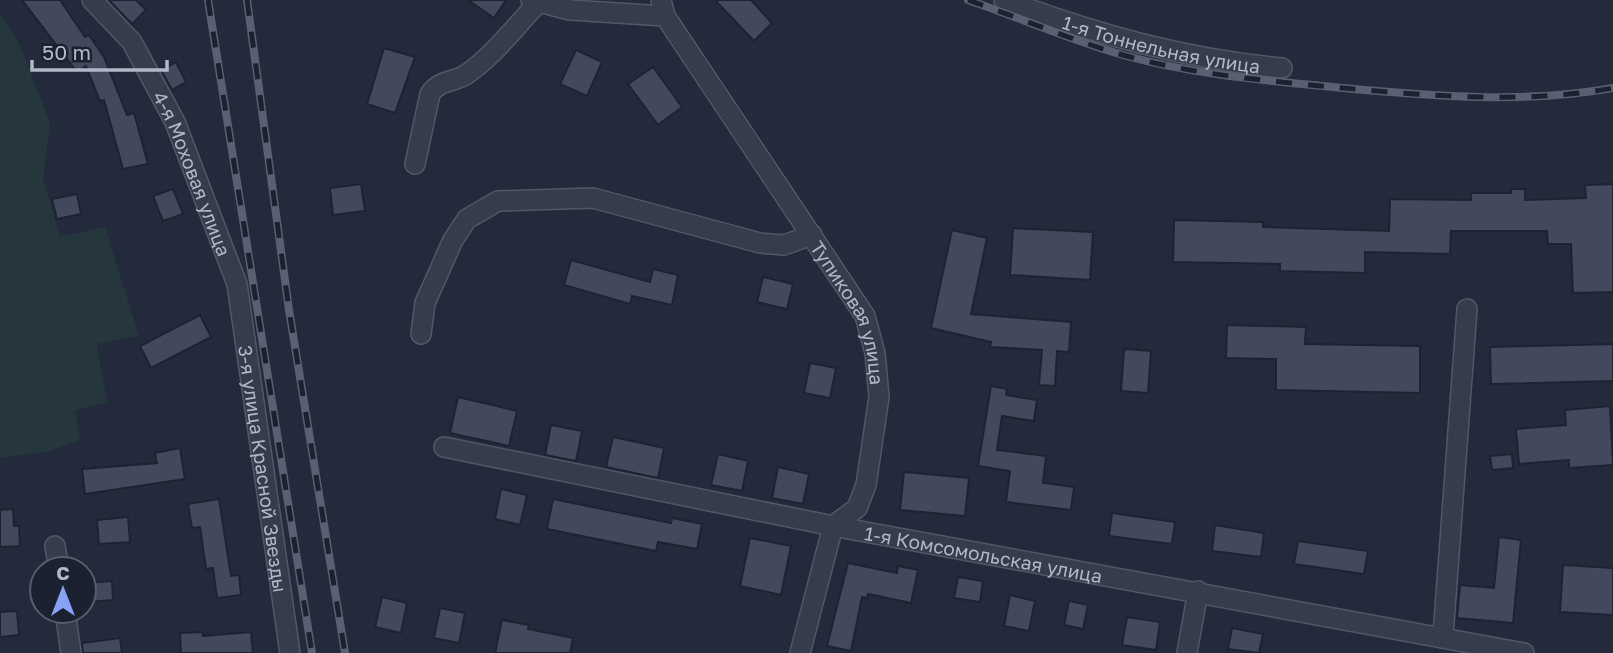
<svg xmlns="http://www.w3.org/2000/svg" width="1613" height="653" font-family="'Golos Text',sans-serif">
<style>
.green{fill:#25363c}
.building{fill:#42495d;stroke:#1e2332;stroke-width:2}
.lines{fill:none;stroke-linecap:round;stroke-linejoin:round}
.minor-casing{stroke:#525766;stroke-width:22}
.minor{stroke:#363c4b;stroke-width:19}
.rail-casing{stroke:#586072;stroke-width:8}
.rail{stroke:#1c2130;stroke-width:5;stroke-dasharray:16;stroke-linecap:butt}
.labels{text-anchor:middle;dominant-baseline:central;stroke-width:7;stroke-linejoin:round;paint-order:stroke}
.street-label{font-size:19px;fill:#b2b7c7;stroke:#1c2130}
</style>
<rect width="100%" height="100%" fill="#232a3b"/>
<path class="green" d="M0 14 20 45 50 123 43 178 60 237 105 227 139 336 97 344 107 402 75 410 80 440 50 451 0 458Z"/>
<path class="building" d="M22 0H60L85 37 89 35 104 57 127 115 134 113 148 164 123 169 104 100 100 101 86 66 77 72Z
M109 0H136L146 10 132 24Z
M468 0H506L494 18Z
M715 0H751L772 23 754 41Z
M384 48 415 57 395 113 367 104Z
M576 50 602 62 587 96 560 84Z
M176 62 186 82 172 90 161 70Z
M653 67 682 107 658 125 628 84Z
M361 184 365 211 333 215 330 188Z
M1613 184V292L1573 293 1571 244H1548L1547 231H1451L1450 254 1365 252V273L1280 271V264L1173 262 1174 220 1263 222V227L1389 231 1390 199 1471 200V193H1511V189H1525V200L1586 198 1585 185Z
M173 189 183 214 163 221 153 196Z
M77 194 81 214 57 219 52 199Z
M1013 228 1093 232 1090 280 1010 275Z
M952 230 987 238 971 314 1071 322 1069 352 1057 351 1055 386 1039 385 1042 350 990 347 991 342 931 328Z
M571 260 650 282 653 269 678 275 672 305 632 296 630 304 564 285Z
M763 277 793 284 787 309 757 302Z
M200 315 211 337 151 368 140 346Z
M1227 325 1306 327 1305 344 1420 346V393L1276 390V359L1226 358Z
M1613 344V381L1491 384 1490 347Z
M1124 349 1151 351 1148 393 1121 391Z
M810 363 836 368 830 398 804 393Z
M991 386 1007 389 1006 395 1037 400 1034 421 1002 416 997 450 1046 456 1043 483 1074 487 1071 510 1006 502 1010 471 978 466Z
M458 397 517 411 509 446 450 433Z
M1610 406 1613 465 1569 468V460L1519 464 1516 429 1566 425 1565 410Z
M551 425 582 431 576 461 545 455Z
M613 437 664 448 658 478 606 467Z
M180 448 185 479 85 494 82 469 157 463 155 453Z
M718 454 748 461 742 491 711 485Z
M1512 454 1513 468 1492 470 1490 456Z
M778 467 809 474 803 504 772 498Z
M904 472 969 478 965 516 900 510Z
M501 489 527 495 520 525 495 519Z
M219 499 231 576 239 575 241 595 217 598 213 568 206 569 200 527 192 528 188 504Z
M553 499 671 523 672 518 702 524 697 549 658 542 656 551 547 529Z
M13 509 14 526H19L20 546 0 547V510Z
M1112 513 1175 522 1172 544 1109 536Z
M128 517 130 542 99 544 97 520Z
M1215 525 1264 533 1261 557 1212 551Z
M1499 537 1521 540 1513 623 1457 618 1460 585 1494 588Z
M750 538 791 546 781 595 740 586Z
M1298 541 1368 551 1364 574 1294 564Z
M848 563 897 573 898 566 918 570 911 603 868 594 867 598 862 597 851 651 827 646Z
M1563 565 1613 568V615L1560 612Z
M958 577 983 581 980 602 954 598Z
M112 581 113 600 89 602 87 583Z
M1010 595 1035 601 1029 631 1004 626Z
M382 597 407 603 401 633 375 627Z
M1069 601 1088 605 1083 629 1064 625Z
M440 608 465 613 459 643 434 638Z
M17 611 19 635 0 637V612Z
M1127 617 1160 622 1156 650 1122 645Z
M502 620 529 625 528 629 573 638 570 653H495Z
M1232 628 1263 634 1259 653 1228 649Z
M202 632 203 636 251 632 253 653H181L180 633Z
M120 638 122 653H83L82 643Z"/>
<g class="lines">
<defs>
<g id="minor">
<path id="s1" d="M92 0 132 42 175 122 237 284 290 653"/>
<path d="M531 0 570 10 665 16"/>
<path id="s2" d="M661 0 665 16 865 316 875 353 879 397 866 485 857 508 833 526 800 653"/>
<path id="s3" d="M1004 0C1099 35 1181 58 1282 68"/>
<path d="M415 164 430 94C440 79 454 83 467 74 494 55 515 27 538 3"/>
<path d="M421 334 425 303 453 240 467 219 498 201 593 198 760 243 784 245 812 235"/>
<path id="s4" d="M444 447 833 526 1524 653"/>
<path d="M55 546 59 569"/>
<path d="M65 611 71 653"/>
<path d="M1443 636 1467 309"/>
<path d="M1187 653 1198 591"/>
</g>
</defs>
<use href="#minor" class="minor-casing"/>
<use href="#minor" class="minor"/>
<defs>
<path id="rail" d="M208 0 312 653
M247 0 289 310 345 653
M968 0C1020 18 1071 40 1123 55 1194 75 1270 81 1343 88 1431 96 1526 104 1613 88"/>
</defs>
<use href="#rail" class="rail-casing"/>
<use href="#rail" class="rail"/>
</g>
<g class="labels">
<g class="street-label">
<text stroke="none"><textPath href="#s3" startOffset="164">1-я Тоннельная улица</textPath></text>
<text stroke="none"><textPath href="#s1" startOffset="203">4-я Моховая улица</textPath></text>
<text stroke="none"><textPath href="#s2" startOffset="368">Тупиковая улица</textPath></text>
<text stroke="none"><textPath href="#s1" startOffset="509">3-я улица Красной Звезды</textPath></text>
<text stroke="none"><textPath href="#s4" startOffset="550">1-я Комсомольская улица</textPath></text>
</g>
</g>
<g transform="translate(63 590)"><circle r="33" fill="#1c2130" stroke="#585d6c" stroke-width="2"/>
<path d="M0-5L12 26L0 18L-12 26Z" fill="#87a3f6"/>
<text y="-10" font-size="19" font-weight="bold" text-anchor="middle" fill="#b2b7c7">С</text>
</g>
<path d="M32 60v10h135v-10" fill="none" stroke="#b2b7c7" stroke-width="3.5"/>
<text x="42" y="60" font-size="21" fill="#b2b7c7" stroke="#1c2130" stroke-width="5" paint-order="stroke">50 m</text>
</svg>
